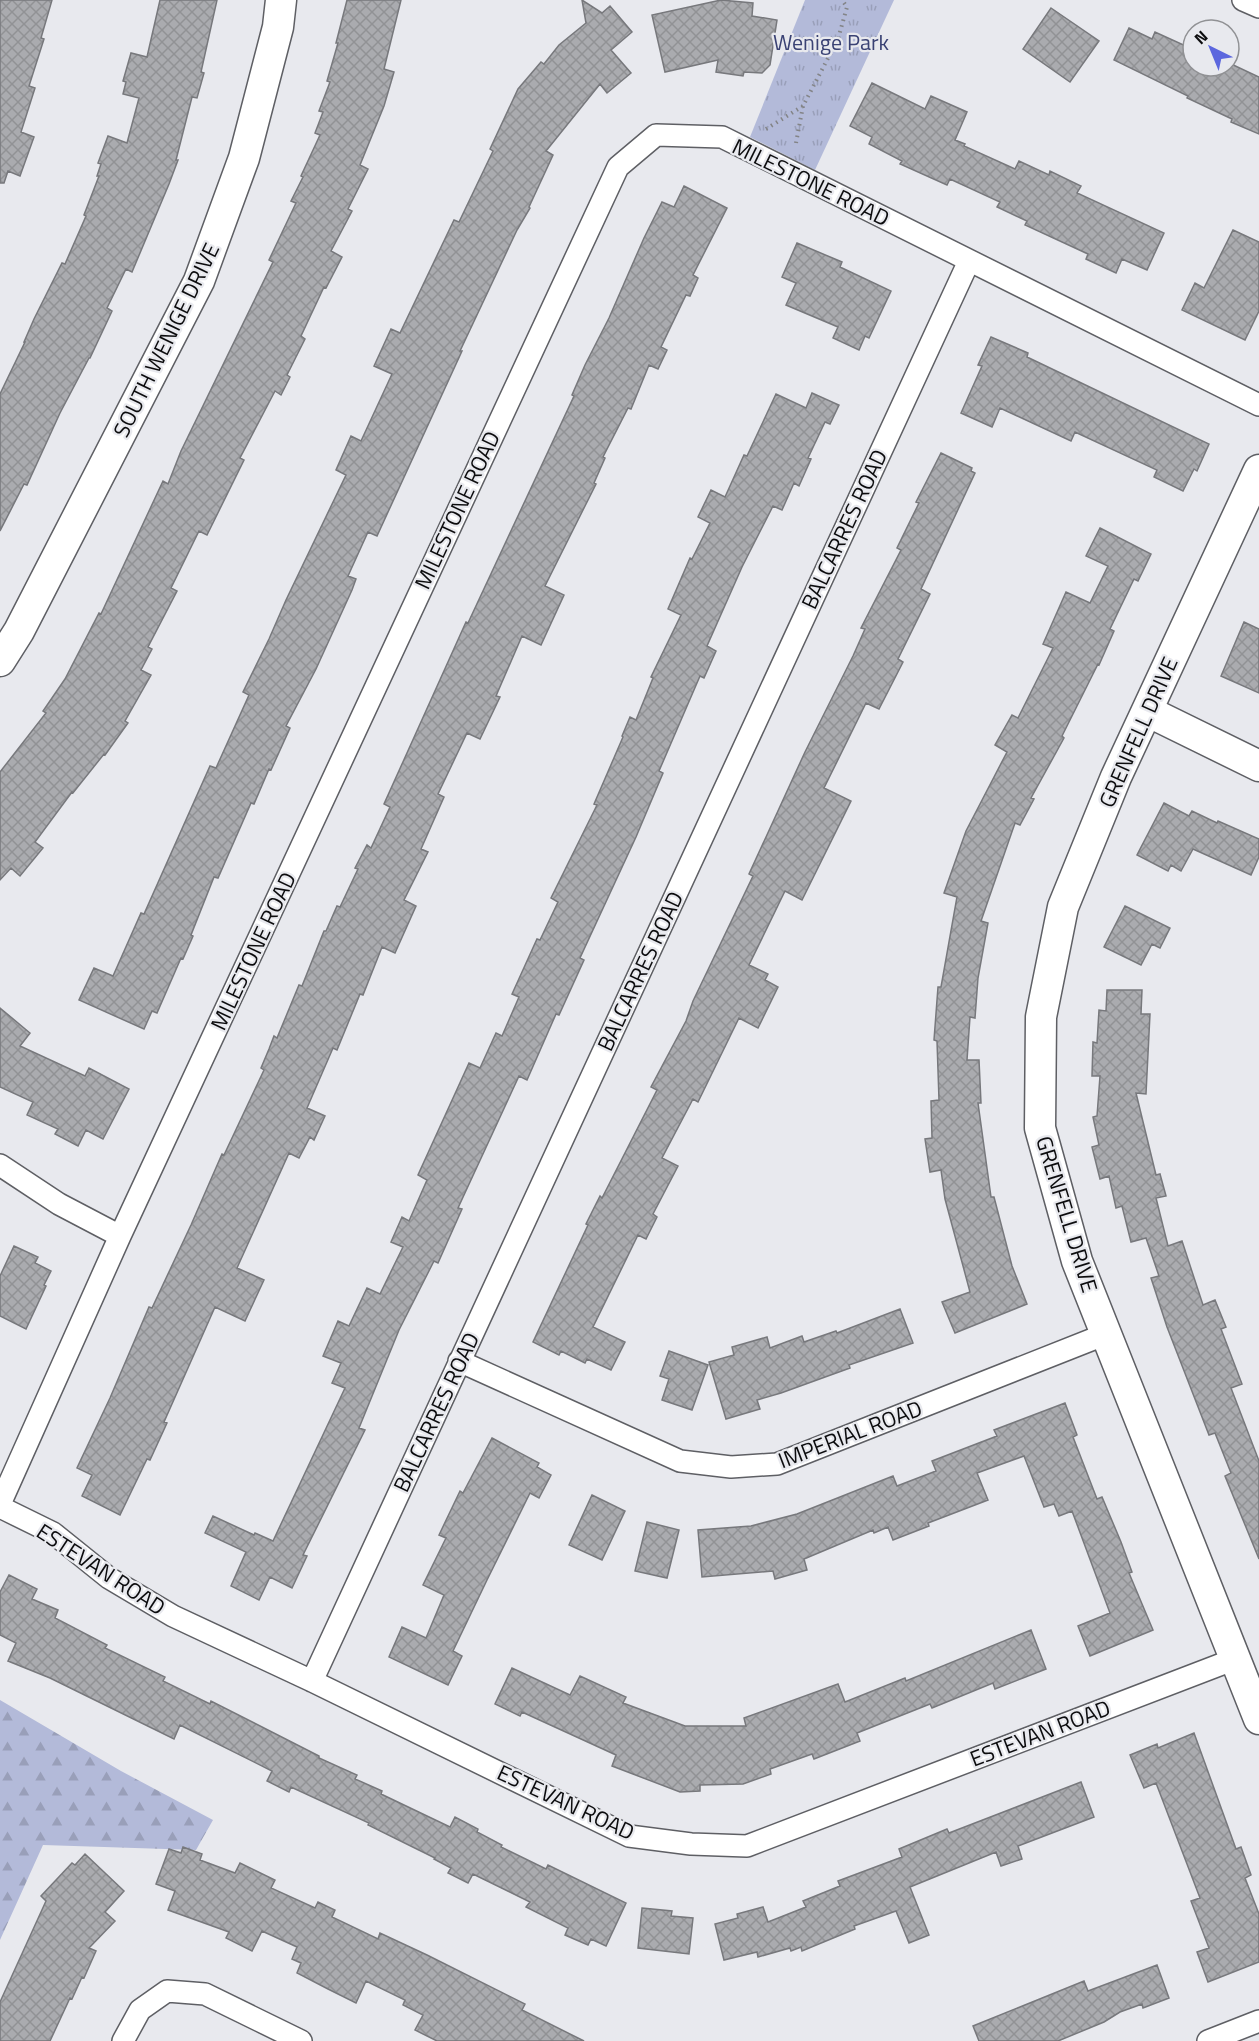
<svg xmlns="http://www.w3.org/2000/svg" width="1259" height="2041" font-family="'Titillium Web',sans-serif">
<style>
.grass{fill:url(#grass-tufts)}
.forest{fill:url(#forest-firs)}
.building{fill:url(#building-cross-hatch);stroke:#77787c;stroke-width:1.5}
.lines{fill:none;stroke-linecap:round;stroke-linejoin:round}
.street-casing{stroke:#5e5f64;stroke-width:24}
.secondary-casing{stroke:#5e5f64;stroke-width:33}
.path{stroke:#838487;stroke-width:4;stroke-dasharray:1.5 4.5;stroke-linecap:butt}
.street{stroke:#fff;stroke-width:21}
.secondary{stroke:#fff;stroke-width:30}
.labels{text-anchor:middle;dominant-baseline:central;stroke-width:4.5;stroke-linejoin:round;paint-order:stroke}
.park-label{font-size:22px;fill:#3a4274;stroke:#e8e9ee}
.street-label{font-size:22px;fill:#0c0c0e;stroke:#e8e9ee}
</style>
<defs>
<pattern id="grass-tufts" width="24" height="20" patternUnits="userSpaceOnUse" patternTransform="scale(1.5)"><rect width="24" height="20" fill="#b3bad9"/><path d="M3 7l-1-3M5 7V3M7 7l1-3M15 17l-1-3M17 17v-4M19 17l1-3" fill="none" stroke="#999fb9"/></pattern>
<pattern id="forest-firs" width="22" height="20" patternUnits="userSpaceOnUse" patternTransform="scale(1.5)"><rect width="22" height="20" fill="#b3bad9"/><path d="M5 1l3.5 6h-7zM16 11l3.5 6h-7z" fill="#999fb9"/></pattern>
<pattern id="building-cross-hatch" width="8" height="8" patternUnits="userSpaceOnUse" patternTransform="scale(1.5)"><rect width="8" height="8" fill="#aaabaf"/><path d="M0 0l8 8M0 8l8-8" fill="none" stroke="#919295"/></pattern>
</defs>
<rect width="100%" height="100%" fill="#e8e9ee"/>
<path class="grass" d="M805 0H894L815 170 750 137Z"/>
<path class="forest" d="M0 1700 121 1771 213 1820 196 1850 43 1845 0 1940Z"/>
<path class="building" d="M0 0H52L41 38 44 39 29 86 35 88 21 132 34 137 20 176 8 171 4 183H0Z
M160 0H217L201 72 204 73 197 98 192 97 176 160H178L169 184 132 272 126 269 107 308 112 311 90 358H89L60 413 27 485 24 484 0 531V394L25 342H24L34 319 62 263 65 264 86 216 84 215 99 176H97L101 164 98 163 108 136 127 143 139 98 123 94 126 82 123 81 131 53 147 57Z
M347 0H401L384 69 394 72 384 106 360 165 368 169 348 209 352 211 331 251 342 257 326 288 324 287 301 336 305 339 287 375 290 377 281 395 275 391 240 458 244 460 207 535 199 531 171 588 177 591 148 647 152 649 141 670 151 675 125 721 128 723 105 755 104 754 73 793 72 792 35 842 43 848 20 876 11 868 0 880V772L46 713 43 711 65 679 99 613 101 614 163 481 168 484 181 451 273 262 269 260 296 203 291 201 303 177 301 176 320 135 315 133 323 112 319 111 330 82 327 81 338 43H336Z
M582 0 602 13 610 6 632 32 611 50 631 73 607 93 600 84 546 151 553 155 529 207 530 208 517 230 460 351H462L377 536 368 532 348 576 356 579 352 590 316 669 286 726 290 728 271 770 269 769 254 804 251 803 218 878 214 877 191 935 193 936 183 959 181 958 157 1013 152 1011 144 1029 79 1000 94 968 113 976 141 913 144 914 210 766 216 768 249 695 243 692 269 639 286 600 346 475 336 470 351 436 361 441 392 374 374 366 391 329 400 333 454 220 459 222 493 151 490 149 518 89 541 62 544 64 559 45 586 23Z
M721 0 753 3 752 16 777 20 770 65 762 73 744 72 743 76 716 72 718 60 665 72 652 15Z
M1051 8 1099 41 1070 82 1023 49Z
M1129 28 1152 39 1155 32 1190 48 1191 45 1193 46V66H1229V63L1259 77V134L1231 122 1232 119 1187 98 1188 96 1114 60Z
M872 83 925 109 931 96 967 112 955 140 965 144 964 146 1015 169 1019 161 1049 175 1050 171 1081 186 1077 193 1164 233 1147 270 1122 259 1116 273 1086 259 1088 254 1025 225 1027 221 997 207 1000 202 950 179 947 185 900 164 902 161 869 144 872 137 850 126Z
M684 186 727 208 693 275 698 278 690 296 686 295 661 347 667 350 658 369 649 365 631 409 628 408 603 457 605 458 594 483 596 484 545 586 564 595 541 645 522 636 496 696 500 697 480 739 467 733 438 794 444 797 421 849 428 852 404 900 416 906 395 953 382 947 363 995 360 994 337 1050 333 1048 307 1108 325 1116 314 1140 310 1137 299 1158 289 1153 237 1268 264 1280 245 1321 215 1307 164 1422 167 1423 150 1460 147 1459 120 1515 82 1496 92 1475 77 1468 110 1398 149 1307 152 1308 191 1225 222 1154 224 1155 264 1070 261 1068 269 1049 274 1036 277 1038 299 985 302 986 324 931H326L337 906 340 907 358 869 355 868 367 845 371 848 390 807 384 804 466 622 468 623 574 396 572 395 585 365 609 318 644 238 662 202 674 207Z
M1233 230 1259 242V311L1245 340 1182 310 1195 283 1204 288Z
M797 243 842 262 840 267 891 291 869 338 865 336 859 350 833 338 838 327 786 305 796 283 782 277Z
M991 337 1028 353 1027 357 1209 444 1197 471 1194 469 1183 491 1154 477 1157 470 1075 432 1071 441 1000 408 992 427 961 413 982 366 978 365Z
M812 393 839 405 830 424 825 422 808 458 811 459 799 486 794 483 782 510 773 506 742 567 707 646 716 651 704 678 700 676 659 771 663 773 636 837 580 958 584 960 559 1015 556 1014 527 1080 519 1076 458 1208 462 1209 438 1263 434 1261 399 1330 359 1428 365 1430 303 1555 307 1556 292 1588 270 1577 259 1600 231 1586 246 1552 205 1533 213 1516 254 1535 255 1533 273 1541 345 1388 332 1383 341 1363 323 1356 338 1321 349 1326 367 1288 380 1294 403 1247 391 1242 402 1217 409 1221 427 1180 418 1175 469 1063 480 1068 496 1033 502 1036 519 997 512 994 537 939 540 940 558 902 551 898 597 805 594 804 623 737 622 736 630 717 636 720 653 678 651 677 681 615 668 609 690 558 692 559 710 523 698 517 711 490 725 497 744 455 747 456 776 394 806 408Z
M941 453 972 468 971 471 975 473 921 589 930 594 898 659 903 662 879 709 866 703 824 788 851 801 802 900 785 891 749 965 768 974 765 980 778 987 758 1028 739 1018 698 1102 693 1099 662 1158 678 1166 653 1214 657 1217 646 1239 638 1235 593 1327 625 1342 611 1370 587 1359 585 1363 561 1351 559 1355 533 1342 588 1225 586 1224 600 1196 602 1198 657 1090 651 1087 686 1021 693 1001 753 876 749 874 805 752 853 656 865 629 861 628 901 550 897 548 919 503 916 502Z
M1100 528 1151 554 1138 581 1134 579 1110 629 1114 631 1099 665 1098 664 1062 736 1064 738 1031 798 1034 799 1020 825 1015 823 981 921 988 923 978 978 975 1018 970 1017 967 1060H979L981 1103H978L991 1197H994L1012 1266 1027 1304 955 1333 942 1302 970 1292 945 1199 941 1170 930 1172 925 1139 932 1138 931 1101 939 1100 937 1041 934 1040 938 987H941L957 897 944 893 966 831 1007 752 995 745 1012 715 1018 718 1053 648 1043 644 1066 592 1090 603 1108 566 1086 556Z
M1244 622 1259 629V693L1221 676Z
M1164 803 1189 816 1192 811 1217 823 1218 821 1259 839V857L1251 875 1193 849 1181 871 1171 865 1168 871 1137 855Z
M1125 906 1170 928 1160 948 1152 944 1141 965 1104 947Z
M1107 990H1142L1141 1014H1150L1146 1094 1136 1093 1156 1175 1160 1174 1166 1196 1156 1198 1168 1246 1182 1241 1203 1305 1215 1300 1226 1327 1221 1329 1242 1384 1231 1388 1259 1461V1559L1225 1476 1231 1473 1215 1433 1209 1435 1167 1327 1151 1278 1159 1276 1146 1238 1131 1242 1122 1206 1116 1208 1109 1176 1100 1179 1092 1147 1099 1145 1093 1117 1097 1116 1100 1076H1092L1093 1042 1097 1043 1099 1010 1106 1011Z
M0 1008 30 1033 20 1046 85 1076 89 1068 129 1089 103 1139 86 1130 78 1146 55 1134 58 1129 27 1115 33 1102 0 1087Z
M14 1246 38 1257 35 1263 51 1271 44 1285 46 1286 26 1329 0 1316V1276Z
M900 1309 913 1343 849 1365 850 1368 781 1393 757 1400 760 1409 726 1419 709 1362 734 1355 732 1347 767 1337 770 1348 802 1336 804 1342 836 1331 837 1333Z
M669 1351 708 1365 692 1410 662 1400 669 1379 660 1376Z
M1065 1403 1077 1435 1073 1437 1097 1499 1102 1497 1121 1542 1132 1572 1129 1573 1153 1630 1090 1656 1078 1626 1110 1613 1072 1511 1059 1516 1054 1504 1044 1507 1024 1456 977 1473 988 1500 928 1523 929 1526 893 1540 888 1527 874 1533 873 1530 804 1559 807 1570 775 1579 773 1571 702 1577 698 1530 751 1526 797 1514 893 1476 897 1486 936 1471 932 1461 997 1436 994 1430Z
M492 1438 539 1463 537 1467 551 1475 539 1498 530 1493 487 1580 453 1651 462 1656 448 1685 389 1657 402 1627 426 1638 444 1595 423 1585 446 1538 439 1535 460 1491 463 1493Z
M592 1495 625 1511 602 1560 569 1545Z
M647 1522 679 1530 667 1578 635 1571Z
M9 1575 37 1589 32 1599 58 1610 55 1618 107 1645 105 1648 165 1677 163 1681 210 1704 211 1701 319 1756V1758L357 1775 355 1779 382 1791 381 1794 450 1827 455 1817 478 1829 477 1832 502 1845 501 1847 546 1869 548 1865 626 1903 606 1946 591 1939 588 1945 565 1935 568 1928 526 1907 530 1902 473 1874 468 1883 448 1873 451 1868 434 1859 435 1858 368 1825 369 1823 291 1787 289 1792 267 1781 272 1771 180 1725 174 1739 50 1678 8 1661 16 1643 0 1635V1592Z
M1031 1630 1046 1669 995 1689 993 1683 932 1708 930 1704 857 1733 860 1741 814 1759 812 1754 770 1769 771 1774 743 1784 700 1785V1791L680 1792 612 1766 616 1755 522 1712 520 1716 495 1704 512 1668 570 1695 580 1676 626 1697 623 1703 685 1726H746L744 1718 838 1684 845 1702 905 1678 906 1681Z
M1194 1733 1236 1849 1241 1847 1251 1875 1245 1878 1259 1914V1962L1208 1982 1197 1952 1209 1948 1191 1901 1200 1898 1156 1783 1144 1788 1130 1755 1157 1744 1158 1748Z
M1081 1782 1094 1817 1018 1846 1022 1859 1001 1866 996 1852 910 1887 929 1935 909 1943 896 1911 854 1926 855 1929 802 1951 801 1947 791 1951 790 1948 758 1957 757 1952 724 1960 715 1924 738 1918 737 1914 763 1907 768 1922 806 1907 803 1901 840 1886 838 1881 902 1857 899 1849 947 1829 949 1833Z
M183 1847 202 1854 200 1860 235 1873 240 1863 275 1880 271 1888 315 1908 318 1902 335 1910 332 1917 378 1939 380 1933 427 1955 525 2004 522 2010 584 2041H437L415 2030 423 2015 403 2005 405 2000 366 1981 356 2003 328 1989 297 1973 301 1963 292 1959 297 1947 262 1931 252 1951 226 1938 229 1932 168 1910 175 1891 156 1884 169 1849 181 1853Z
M85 1854 124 1891 105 1912 115 1921 89 1948 96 1951 84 1978 82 1977 72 1999 70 1998 50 2041H0V2002L46 1901 41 1896 72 1863 75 1865Z
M642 1908 672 1911 671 1916 693 1918 689 1954 638 1948Z
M1157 1965 1169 1998 1143 2008 1142 2004 1120 2012 1104 2022 1058 2041H979L973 2026 1084 1981 1088 1991Z"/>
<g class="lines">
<defs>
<path id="street" d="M1243 0 1259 7
M0 1165 59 1204 120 1236
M459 1361 680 1461 731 1467 777 1464 1106 1334
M0 1504 120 1236 618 167 656 135 722 137 1259 405
M0 1507 53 1533 109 1578 173 1616 312 1681 629 1836 691 1844 747 1846 1235 1659
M312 1681 969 261
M123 2041 140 2010 167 1991 205 1994 301 2041
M1208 2041 1259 2021"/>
<path id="secondary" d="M1259 470 1116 777 1063 907 1041 1017 1040 1128 1077 1261 1259 1719
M0 661 19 631 199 281 244 158 278 27 281 0
M1147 711 1259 766"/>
</defs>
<use href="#street" class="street-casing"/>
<use href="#secondary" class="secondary-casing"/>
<path class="path" d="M766 129 803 106
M796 143 803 106 838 39 847 7 842 0"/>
<use href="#street" class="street"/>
<use href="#secondary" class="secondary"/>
</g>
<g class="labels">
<g class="park-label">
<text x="831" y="42">Wenige Park</text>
</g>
<g class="street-label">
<text transform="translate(811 182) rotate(26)">MILESTONE ROAD</text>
<text transform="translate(166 340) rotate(-64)">SOUTH WENIGE DRIVE</text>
<text transform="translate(457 510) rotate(-65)">MILESTONE ROAD</text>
<text transform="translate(844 529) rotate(-65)">BALCARRES ROAD</text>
<text transform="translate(1138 732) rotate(-66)">GRENFELL DRIVE</text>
<text transform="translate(253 951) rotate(-65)">MILESTONE ROAD</text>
<text transform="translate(640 971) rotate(-65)">BALCARRES ROAD</text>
<text transform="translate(1067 1214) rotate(73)">GRENFELL DRIVE</text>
<text transform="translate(436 1412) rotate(-65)">BALCARRES ROAD</text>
<text transform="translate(850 1434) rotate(-21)">IMPERIAL ROAD</text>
<text transform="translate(101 1569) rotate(33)">ESTEVAN ROAD</text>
<text transform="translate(1040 1733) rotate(-21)">ESTEVAN ROAD</text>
<text transform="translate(566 1802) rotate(25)">ESTEVAN ROAD</text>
</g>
</g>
<g transform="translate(1211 48) rotate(317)"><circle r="28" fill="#e8e9ee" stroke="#909194" stroke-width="1.5"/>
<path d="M0-4.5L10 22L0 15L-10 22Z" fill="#5c67de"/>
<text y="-9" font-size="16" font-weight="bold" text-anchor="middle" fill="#0c0c0e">N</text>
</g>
</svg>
